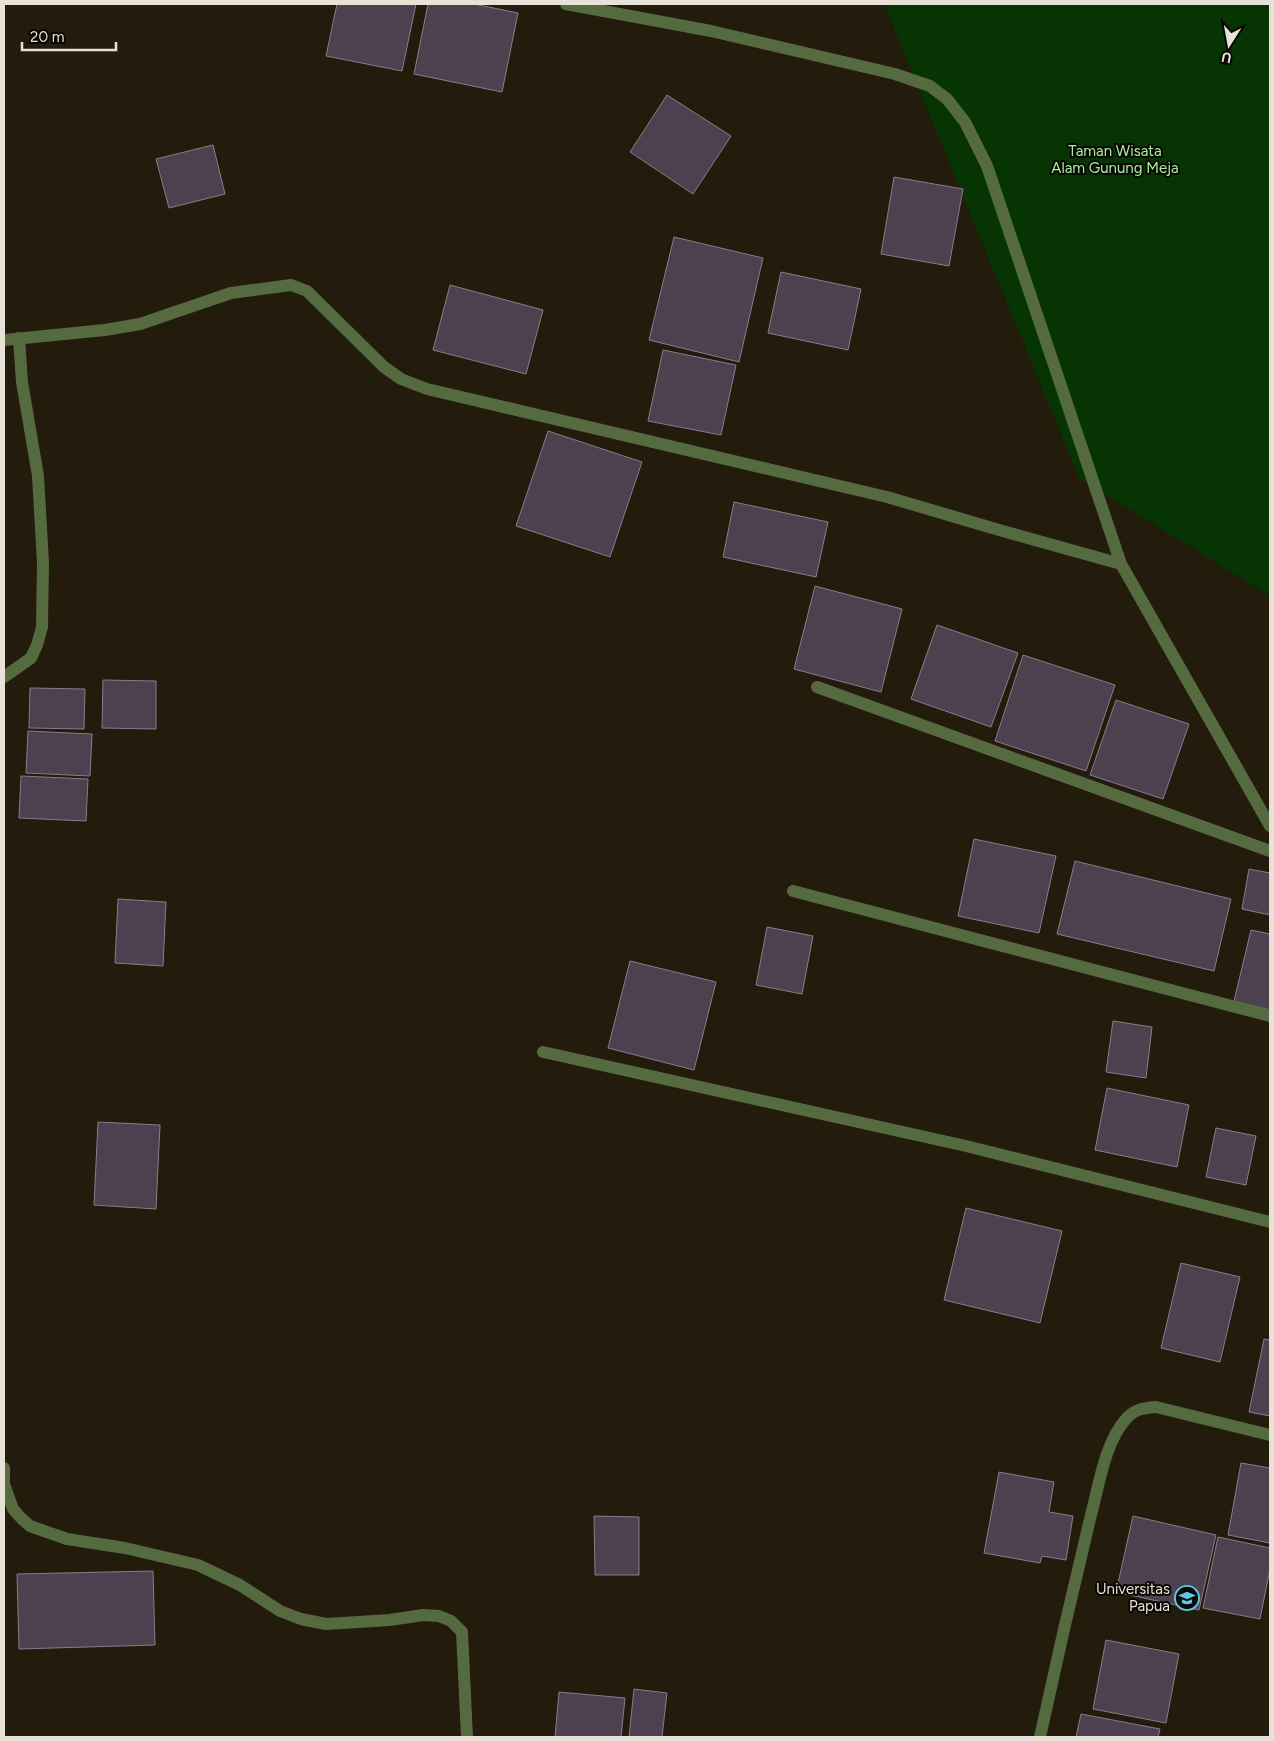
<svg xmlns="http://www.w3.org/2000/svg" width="1274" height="1741" font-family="Figtree,sans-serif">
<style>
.green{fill:#063403}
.building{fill:#4d404f;stroke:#8a7c8d}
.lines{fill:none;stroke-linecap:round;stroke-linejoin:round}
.minor{stroke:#556b3f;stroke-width:12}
.labels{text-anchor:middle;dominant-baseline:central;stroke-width:4;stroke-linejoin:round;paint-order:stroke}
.park-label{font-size:15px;fill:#a7ed9e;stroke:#090702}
.poi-label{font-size:15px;fill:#e7e1d7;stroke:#090702;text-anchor:end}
</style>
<rect width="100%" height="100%" fill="#231b0b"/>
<path class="green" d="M884 4H1270V596L1079 478Z"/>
<path class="building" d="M337 4H416L402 71 326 56Z
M428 4H474L518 13 502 92 414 74Z
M667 95 731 136 693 194 630 152Z
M213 145 225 194 169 208 156 159Z
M894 177 963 189 949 266 881 254Z
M674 237 763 258 739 362 649 340Z
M781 272 861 289 848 350 768 333Z
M450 285 543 310 526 374 433 350Z
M663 350 736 365 721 435 648 421Z
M548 431 642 462 610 557 516 526Z
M734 502 828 522 816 577 723 557Z
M815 586 902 609 881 692 794 669Z
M937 625 1018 653 991 727 911 699Z
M1023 655 1115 685 1086 771 995 741Z
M103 680 156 681V729L102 728Z
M30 688 85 689 84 729 29 728Z
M1116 700 1189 724 1163 799 1090 775Z
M28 731 92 734 90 776 26 773Z
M21 776 88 779 86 821 19 818Z
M974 839 1056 856 1039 933 958 916Z
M1075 861 1231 899 1214 971 1057 934Z
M1249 869 1270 873V915L1242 909Z
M118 899 166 902 163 966 115 963Z
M767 927 813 936 802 994 756 985Z
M1251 930 1270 934V1010L1234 1001Z
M630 961 716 982 694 1070 608 1048Z
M1113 1021 1152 1027 1146 1078 1106 1072Z
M1107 1088 1189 1105 1177 1167 1095 1150Z
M98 1122 160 1125 156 1209 94 1205Z
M1216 1128 1256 1136 1246 1185 1206 1177Z
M966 1208 1062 1231 1040 1323 944 1300Z
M1181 1263 1240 1277 1220 1362 1161 1348Z
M1264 1339 1270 1340V1416L1249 1412Z
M1241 1463 1270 1468V1543L1228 1535Z
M999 1472 1054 1482 1049 1512 1073 1516 1066 1560 1042 1556 1040 1563 984 1553Z
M594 1516 639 1517V1575H595Z
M1133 1516 1216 1535 1199 1610 1116 1592Z
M1218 1537 1270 1548V1569L1260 1619 1203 1608Z
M153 1571 155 1645 19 1649 17 1574Z
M1106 1640 1179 1654 1166 1723 1093 1709Z
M634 1689 667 1693 662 1737H629Z
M559 1692 625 1698 621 1737H555Z
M1081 1714 1160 1729 1158 1737H1076Z"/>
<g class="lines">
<path class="minor" d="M566 4 711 31 895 74 930 86 947 99 965 122 987 166 1121 564
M4 340 105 330 140 324 231 293 291 285 307 291 384 367 401 379 427 389 887 497 1006 532 1121 564 1270 826
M4 677 31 658 37 645 42 627 43 563 38 476 22 382 19 338
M817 687 1270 851
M793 891 1270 1016
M543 1052 966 1146 1270 1222
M4 1468V1484L13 1509 22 1519 30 1526 67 1539 125 1548 198 1565 240 1585 280 1611 301 1619 326 1624 390 1620 423 1615 439 1616 451 1621 462 1632 467 1737
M1040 1737C1056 1663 1073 1589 1091 1515 1099 1485 1105 1442 1126 1419 1134 1409 1144 1408 1156 1407L1270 1435"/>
</g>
<defs>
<symbol id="university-ring" viewBox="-11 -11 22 22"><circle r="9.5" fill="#090702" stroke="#5cc7e8" stroke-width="1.5"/><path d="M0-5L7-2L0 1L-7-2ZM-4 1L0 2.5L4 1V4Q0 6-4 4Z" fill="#5cc7e8"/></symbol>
</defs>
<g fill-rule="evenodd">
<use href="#university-ring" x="1173" y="1584" width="28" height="28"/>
</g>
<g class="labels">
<g class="park-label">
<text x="1115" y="151">Taman Wisata<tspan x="1115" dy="17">Alam Gunung Meja</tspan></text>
</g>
<g class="poi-label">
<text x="1170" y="1589">Universitas<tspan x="1170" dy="17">Papua</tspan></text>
</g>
</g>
<rect width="1274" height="1741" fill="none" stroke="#e7e1d7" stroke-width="10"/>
<g transform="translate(1229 45) rotate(191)" stroke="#090702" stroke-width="4" paint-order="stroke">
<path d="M0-4L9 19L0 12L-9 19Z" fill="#e7e1d7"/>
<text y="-8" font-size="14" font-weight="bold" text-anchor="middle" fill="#e7e1d7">U</text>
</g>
<path d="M22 42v8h94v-8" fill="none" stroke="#e7e1d7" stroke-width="2.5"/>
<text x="30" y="42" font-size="15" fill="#e7e1d7" stroke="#090702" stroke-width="4" paint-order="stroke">20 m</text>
</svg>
